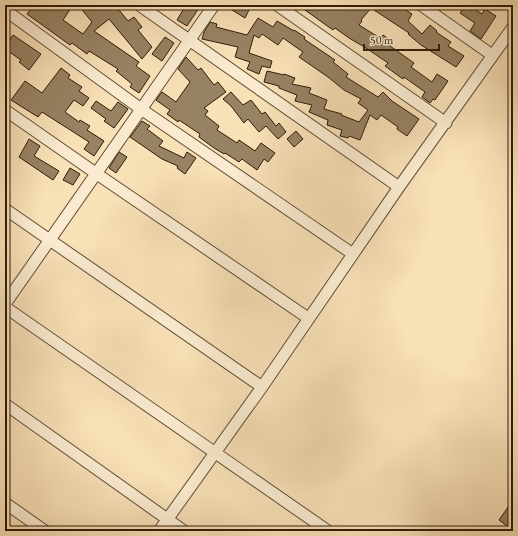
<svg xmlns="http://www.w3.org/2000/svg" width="518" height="536" font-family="'EB Garamond',serif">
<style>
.building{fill:#978263;stroke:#2e1c08}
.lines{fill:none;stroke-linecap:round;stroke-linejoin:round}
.minor-casing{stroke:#604d34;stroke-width:13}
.minor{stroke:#faebd0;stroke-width:11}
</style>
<rect width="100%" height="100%" fill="#f8e0b7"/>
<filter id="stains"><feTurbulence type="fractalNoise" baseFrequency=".005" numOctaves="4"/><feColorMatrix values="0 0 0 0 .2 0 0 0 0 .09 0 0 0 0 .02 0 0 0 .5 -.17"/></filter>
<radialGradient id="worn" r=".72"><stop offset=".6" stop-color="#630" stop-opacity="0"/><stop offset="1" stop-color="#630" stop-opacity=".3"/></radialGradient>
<path class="building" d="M34 5H73L63 20 83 34 92 22 78 5H115L128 21 134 17 142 27 138 30 152 47 142 59 109 19 94 31 139 62 136 66 150 76 139 93 130 87 132 84 116 71 118 69 89 51 87 54 72 43 70 45 27 14Z
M186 5H201L187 26 177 20Z
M224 5H245L250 8 245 18Z
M298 5H398L412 14 408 21 422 34 430 25 437 31 436 32 451 42 448 46 464 56 456 67 421 45 408 34 409 33 371 8 361 20 362 21 359 25 380 38 383 35 393 42 390 46 414 63 411 67 432 82 437 74 448 81 435 100 433 99 430 103 422 97 425 92 404 77 403 79 385 66 388 63 366 48 349 38 335 28 333 30Z
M466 5H468L482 14 485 9 496 16 481 39 470 31 475 23 460 13Z
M258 18 273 27 277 21 294 31V30L305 37 304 39 335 60 333 62 348 74 346 77 378 97 383 92 392 101 419 119 407 136 397 129 398 127 381 115 377 120 370 115 360 140 349 136 348 138 340 136 342 130 327 125 328 120 309 112 312 105 295 101 297 95 279 88V86L264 82 267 71 284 75V74L295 78 292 84 311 88 309 93 327 100 324 109 342 114 341 115 359 122 368 110 358 103 361 99 344 90 328 77 299 57 303 52 283 38 278 45 262 34 259 38 254 35 249 53 272 61 270 68 262 66 259 74 247 69 250 62 235 57 238 47 202 39 204 32 210 22 217 24 216 27 247 35Z
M13 35 41 54 29 70 19 62 21 60 5 49V47Z
M165 37 174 43 162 61 152 54Z
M186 57 198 70 201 68 214 85 218 82 226 92 204 108 208 111 205 115 219 126 217 130 237 143 239 140 255 151 261 143 275 153 268 162 264 159 257 170 242 159 239 162 225 153 224 154 214 148 199 137 200 134 179 120 178 122 167 114 170 110 156 100 162 92 176 102 190 82 178 69Z
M61 68 70 75 68 78 82 87 79 91 89 98 83 106 74 100 65 112 79 122 80 120 90 126 87 130 104 141 94 156 84 149 89 142 42 112 38 117 11 100 25 81 42 93Z
M231 92 243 105 251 100 262 114 265 112 276 126 279 123 286 132 278 139 266 126 259 132 248 119 244 123 231 106 223 99Z
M96 101 111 111 118 102 128 109 114 128 104 121 106 119 91 108Z
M142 121 150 126 147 129 163 141 159 146 184 158 187 152 196 158 185 174 177 168 178 166 162 159 130 137Z
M296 131 303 139 294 147 287 139Z
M29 139 40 146 34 156 59 171 53 180 19 157Z
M119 152 127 157 116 173 109 168Z
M70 168 80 174 73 185 63 180Z
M513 500V524L510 528 499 520Z"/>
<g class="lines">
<defs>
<path id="minor" d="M139 5 399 187
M277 5 446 123
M421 5 492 55
M5 10 141 109 353 254
M5 110 97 174 308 318
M5 209 262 387
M5 304 214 5
M5 307 328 531
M5 404 184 531
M5 503 45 531
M159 531 262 387 399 187 513 27"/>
</defs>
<use href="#minor" class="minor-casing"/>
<use href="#minor" class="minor"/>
</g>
<rect width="518" height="536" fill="none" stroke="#f8e0b7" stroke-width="20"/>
<rect x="6" y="6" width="506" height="524" fill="none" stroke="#2e1c08" stroke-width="2"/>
<rect x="10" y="10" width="498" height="516" fill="none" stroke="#2e1c08"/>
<path d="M364 44v6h75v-6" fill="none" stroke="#2e1c08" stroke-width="2"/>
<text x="370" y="44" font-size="12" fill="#2e1c08" stroke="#faebd0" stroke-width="3" paint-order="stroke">50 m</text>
<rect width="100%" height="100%" filter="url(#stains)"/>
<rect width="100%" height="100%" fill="url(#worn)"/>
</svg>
